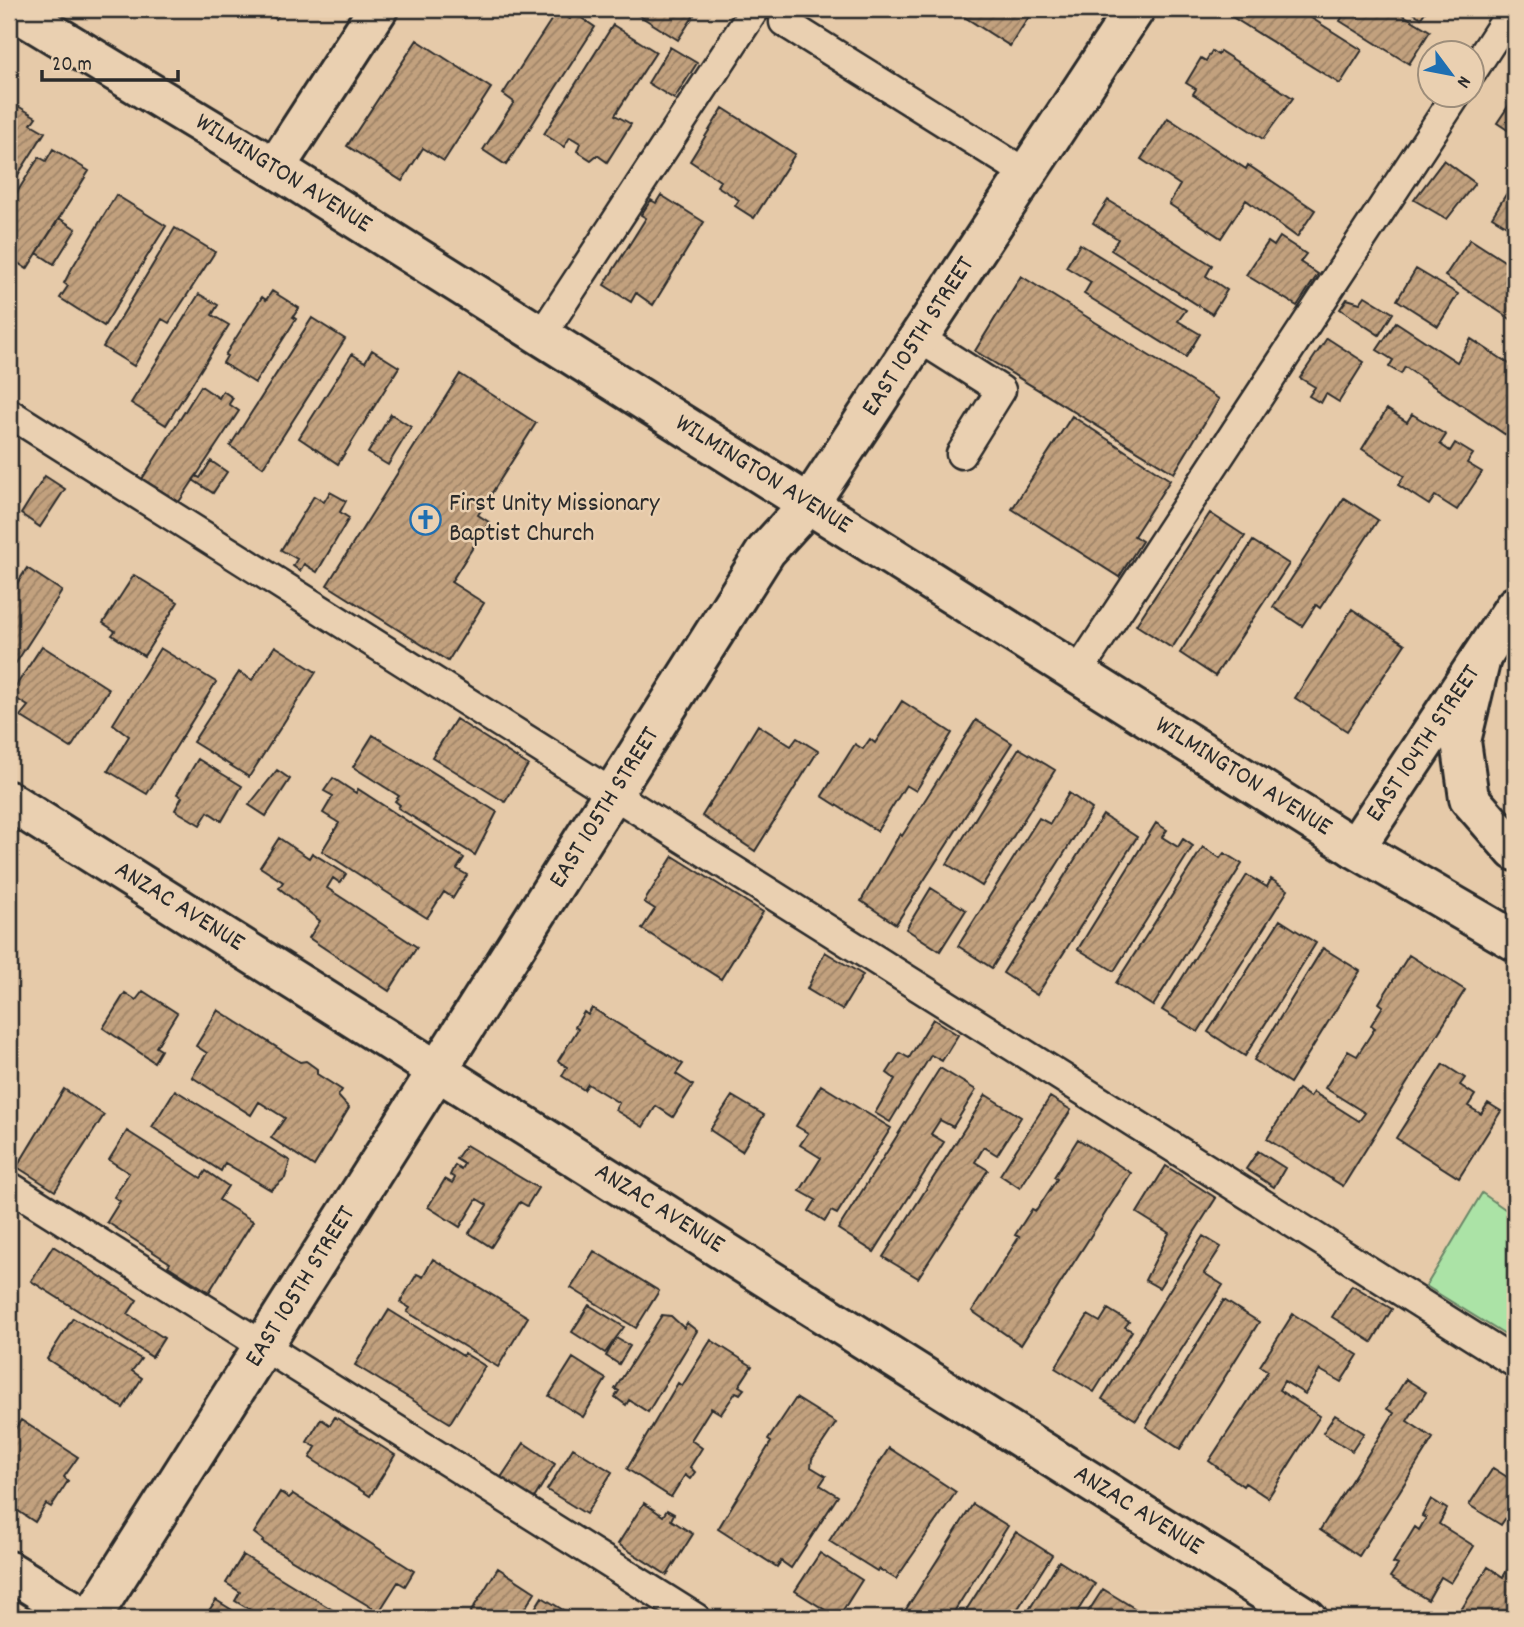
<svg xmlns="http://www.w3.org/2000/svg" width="1524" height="1627" font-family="Dekko,sans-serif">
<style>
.garden{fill:#abe3a6;stroke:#6b8768;stroke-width:2}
.building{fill:url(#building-hatch);stroke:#2b2b2b;stroke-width:2}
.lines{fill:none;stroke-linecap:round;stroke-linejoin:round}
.service-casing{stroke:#2b2b2b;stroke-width:33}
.minor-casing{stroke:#2b2b2b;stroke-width:44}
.secondary-casing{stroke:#2b2b2b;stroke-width:44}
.service{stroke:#ead0b1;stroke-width:28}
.minor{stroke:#ead0b1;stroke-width:38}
.secondary{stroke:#ead0b1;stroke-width:38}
.labels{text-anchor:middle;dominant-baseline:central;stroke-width:5;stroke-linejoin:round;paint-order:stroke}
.street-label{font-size:26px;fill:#2b2b2b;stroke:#ead0b1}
.poi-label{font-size:26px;fill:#2b2b2b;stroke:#ead0b1;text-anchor:start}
</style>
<defs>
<pattern id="building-hatch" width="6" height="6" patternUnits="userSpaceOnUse" patternTransform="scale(1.75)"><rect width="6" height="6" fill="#c2a17e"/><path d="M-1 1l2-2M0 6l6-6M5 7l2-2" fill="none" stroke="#9e8367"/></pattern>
</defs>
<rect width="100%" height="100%" fill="#e6caa9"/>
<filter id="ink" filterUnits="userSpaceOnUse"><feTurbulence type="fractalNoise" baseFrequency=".0143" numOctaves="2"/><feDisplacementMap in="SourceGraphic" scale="14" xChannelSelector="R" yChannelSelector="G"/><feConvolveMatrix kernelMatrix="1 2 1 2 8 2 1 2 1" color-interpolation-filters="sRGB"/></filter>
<g filter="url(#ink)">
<path class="garden" d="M1482 1193 1515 1216V1341L1426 1286Z"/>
<path class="building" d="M260 9H283L276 19Z
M629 9H698L678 40Z
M952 9H1034L1010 46Z
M1233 9H1297L1362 50 1340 84 1229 15Z
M1336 9H1393L1430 31 1409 64 1340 21 1344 14Z
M1407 9H1427L1421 18Z
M557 11 570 19 574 13 595 27 506 165 483 150 514 102 503 94Z
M613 25 656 52 615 115 631 124 607 162 597 155 591 160 577 151 580 143 570 137 564 147 544 134Z
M417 40 491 88 444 161 423 148 402 181 347 146Z
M670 47 697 63 674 99 648 83Z
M1212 51 1218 55 1220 51 1293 98 1263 139 1193 94 1196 89 1186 83 1201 58 1206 61Z
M1515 96V135L1497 123Z
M13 103 36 117 31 124 45 132 9 189V109Z
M723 108 795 154 754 218 735 206 739 200 717 186 720 181 690 161Z
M1168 118 1246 169 1248 165 1315 210 1297 237 1246 200 1221 238 1169 204 1180 185 1141 159Z
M53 149 89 171 27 269 9 257V205L39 157 46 161Z
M1444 160 1475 183 1447 219 1414 200Z
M1515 180V231L1492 217Z
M116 195 166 226 104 326 60 298 68 286 64 283 72 268Z
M661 195 704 222 653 305 636 293 631 302 604 285 646 218 641 215 651 200 656 203Z
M1108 200 1212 265 1206 276 1227 290 1212 314 1111 250 1118 239 1093 223Z
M59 218 76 229 54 264 37 253Z
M175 228 215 252 169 323 162 319 134 366 103 347Z
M1280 237 1306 254 1300 262 1318 274 1297 306 1246 275 1268 242 1274 246Z
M1470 239 1515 268V322L1445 276Z
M1080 244 1186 310 1178 321 1200 334 1186 357 1084 294 1091 282 1066 267Z
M1416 269 1458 294 1438 326 1397 300Z
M1021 276 1219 399 1174 473 975 351Z
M272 291 299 308 293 317 296 319 255 383 223 363 227 356 225 355 262 297 266 300Z
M199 294 218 305 212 315 229 325 166 425 131 403Z
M1365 296 1393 313 1379 335 1340 309 1347 299 1360 303Z
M312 318 345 339 263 467 230 446Z
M1396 322 1457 362 1471 339 1511 365 1515 360 1513 434 1508 432 1506 435 1405 367 1401 374 1389 367 1393 360 1377 350Z
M1327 338 1364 362 1339 402 1326 394 1321 403 1309 396 1315 387 1300 378Z
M372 350 399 367 338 464 299 438 352 354 365 362Z
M460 374 536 423 478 515 489 522 451 582 484 603 448 661 327 585Z
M201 386 219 398 223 391 233 398 229 404 239 411 179 502 142 479Z
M1387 409 1407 422 1412 414 1446 435 1440 444 1450 451 1455 443 1473 454 1467 463 1482 472 1457 510 1435 496 1429 505 1398 485 1404 476 1362 449Z
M391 414 411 427 388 465 368 453Z
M1072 416 1170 480 1134 536 1142 541 1119 577 1012 509Z
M211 461 227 472 213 493 193 480 196 476 200 478Z
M45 476 65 489 40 527 21 514Z
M330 492 346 501 340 512 349 518 317 572 304 564 300 571 293 566 297 559 281 550 314 496 324 502Z
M1344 498 1378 520 1320 608 1316 605 1302 626 1273 607Z
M1210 513 1245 536 1172 648 1136 625Z
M1253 541 1289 564 1215 676 1180 653Z
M27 568 62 591 16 663 9 659V596Z
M134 575 178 602 144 656 112 635 115 631 103 623Z
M1352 609 1405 644 1347 731 1295 698Z
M42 646 109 689 71 748 20 716 28 706 10 695Z
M275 646 316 672 249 777 193 742 239 672 252 680Z
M160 648 216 682 147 794 108 771 129 736 113 724Z
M902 701 952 733 916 791 906 785 877 831 822 796 855 744 863 749 870 739 875 743Z
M456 719 528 765 505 802 432 757Z
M976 720 1012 743 896 924 861 901 900 834 902 836Z
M758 725 791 746 797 738 818 751 755 851 702 816Z
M373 735 497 812 475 855 398 808 400 805 395 801 399 796 353 767Z
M1019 748 1055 770 982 886 947 864Z
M198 759 242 786 222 821 208 812 200 825 175 810 182 797 177 794Z
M277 770 290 779 266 816 249 805Z
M333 778 356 793 358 789 464 858 457 869 467 875 453 898 444 892 427 918 322 851 339 823 323 813 333 796 324 791Z
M1069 793 1092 809 992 968 958 946 1039 818 1050 824Z
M1103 815 1137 837 1037 995 1003 973Z
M1156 823 1167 830 1162 837 1178 847 1183 839 1193 846 1114 971 1078 949Z
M279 838 309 858 312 853 346 874 340 883 333 878 327 888 417 947 389 991 309 938 320 921 279 888 283 882 260 867Z
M1203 847 1220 858 1224 853 1242 864 1153 1006 1116 983Z
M673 856 763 912 721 979 642 929 655 909 644 902Z
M1247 875 1267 887 1271 879 1288 890 1198 1032 1162 1010Z
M931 888 966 910 940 951 906 929Z
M1280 920 1316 943 1245 1056 1208 1032Z
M1323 948 1360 971 1290 1083 1254 1060Z
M825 952 863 975 842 1010 807 989Z
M1409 955 1465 990 1343 1186 1267 1139 1298 1089 1310 1097 1313 1092 1359 1121 1365 1113 1325 1088 1348 1051 1357 1056 1375 1028 1371 1025 1383 1006 1379 1003Z
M143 991 177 1013 156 1047 161 1050 154 1062 103 1028 125 993 136 1000Z
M592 1008 683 1064 676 1074 693 1085 673 1117 656 1106 643 1127 615 1110 619 1103 588 1084 584 1090 562 1076 567 1067 558 1061 578 1029 575 1027 584 1012 588 1015Z
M218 1010 300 1062 306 1061 317 1069V1074L342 1090 338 1096 349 1108 314 1166 271 1138 285 1118 259 1102 251 1115 192 1077 207 1053 196 1046Z
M933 1019 958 1035 942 1061 931 1055 890 1122 875 1113 895 1079 887 1073 900 1053 909 1058Z
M1443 1064 1465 1078 1460 1085 1475 1095 1468 1106 1481 1114 1488 1103 1501 1111 1459 1178 1396 1138Z
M940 1068 976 1090 953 1127 940 1120 931 1134 944 1142 874 1252 838 1229Z
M821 1085 891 1128 837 1214 831 1211 825 1221 809 1211 816 1200 800 1191 821 1158 800 1145 808 1133 796 1126Z
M64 1089 104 1115 55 1191 17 1167Z
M175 1090 290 1161 285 1178 271 1190 225 1163 221 1171 152 1127Z
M986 1095 1021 1117 997 1155 984 1147 975 1162 988 1170 918 1278 883 1257Z
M732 1096 764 1115 742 1151 710 1130Z
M1050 1097 1071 1110 1020 1188 1000 1175Z
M127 1131 201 1178 206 1171 228 1186 219 1200 253 1221 209 1292 168 1266 170 1263 107 1222 120 1201 114 1197 129 1173 109 1160Z
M1078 1139 1131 1173 1021 1345 972 1311 1019 1237 1015 1235 1032 1209 1036 1211 1057 1179 1054 1177Z
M466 1145 538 1188 527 1206 520 1202 491 1247 469 1233 487 1205 477 1199 460 1227 428 1207 445 1179 452 1183 455 1178 450 1175 455 1165 461 1169 464 1164 456 1159Z
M1258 1151 1285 1168 1274 1187 1246 1169Z
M1166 1166 1216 1198 1159 1288 1145 1280 1169 1233 1137 1213Z
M1203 1236 1221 1247 1204 1273 1223 1285 1136 1420 1102 1399Z
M53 1246 137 1300 128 1314 164 1338 152 1357 31 1281Z
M594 1251 659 1291 636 1328 571 1288Z
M433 1259 528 1317 498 1367 407 1312 410 1308 400 1302 417 1274 423 1277Z
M1352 1285 1392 1309 1372 1342 1332 1317Z
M1224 1300 1259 1322 1180 1449 1146 1427Z
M589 1305 624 1327 605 1353 572 1332Z
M1108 1309 1129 1322 1125 1327 1132 1331 1094 1392 1055 1368 1088 1315 1100 1322Z
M389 1310 463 1356 464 1353 485 1366 450 1423 355 1365Z
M1293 1314 1358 1355 1341 1382 1320 1370 1305 1394 1284 1381 1279 1390 1320 1416 1268 1498 1245 1483 1243 1486 1209 1461 1268 1371 1260 1366Z
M662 1315 671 1316 684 1328 687 1323 697 1331 648 1412 629 1400 626 1405 615 1397 619 1391 615 1389Z
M73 1318 141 1359 132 1371 142 1378 123 1408 47 1359Z
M616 1338 630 1346 619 1364 606 1356Z
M711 1340 752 1366 739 1386 744 1389 740 1394 736 1392 721 1414 711 1408 691 1440 702 1448 690 1467 695 1472 690 1479 685 1475 671 1497 627 1469 678 1383 682 1386Z
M573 1358 606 1379 583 1417 549 1396Z
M1406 1379 1426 1392 1407 1421 1433 1438 1359 1556 1320 1530 1394 1413 1387 1409Z
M796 1398 836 1423 812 1459 811 1467 826 1476 820 1485 838 1496 791 1568 781 1561 777 1567 718 1529 771 1442 768 1440Z
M1335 1415 1364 1433 1352 1451 1323 1433Z
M335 1417 395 1455 370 1496 310 1458 316 1447 307 1442 321 1419 330 1425Z
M21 1420 78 1457 64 1477 68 1481 51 1507 46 1504 35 1522 9 1505V1439Z
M524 1443 555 1464 533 1500 500 1479Z
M573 1448 612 1472 586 1514 547 1490Z
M889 1448 956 1492 896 1579 879 1569 877 1571 829 1541Z
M1493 1468 1515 1482V1504L1501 1525 1469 1505Z
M280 1492 289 1498 293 1494 414 1571 405 1586 398 1582 379 1612 262 1542 263 1540 254 1533Z
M1431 1499 1447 1509 1439 1524 1474 1546 1451 1583 1441 1577 1428 1600 1390 1577 1398 1565 1393 1563 1415 1527 1419 1530 1426 1518 1422 1516Z
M644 1503 663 1516 667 1510 674 1514 671 1520 693 1534 667 1575 618 1544Z
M973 1504 1008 1526 950 1618H910L903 1614Z
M1016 1532 1052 1555 1012 1618H961Z
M820 1553 862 1580 838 1618 795 1591Z
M243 1555 336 1612 332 1618H264L235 1601 240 1592 226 1583Z
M1515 1557V1618H1456L1488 1567 1503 1577Z
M1059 1561 1095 1584 1073 1618H1024Z
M498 1568 535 1592 519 1618H467Z
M1103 1589 1139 1611 1134 1618H1084Z
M542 1597 576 1618H529Z
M216 1600 245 1618H204Z"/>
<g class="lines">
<defs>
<path id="service" d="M784 22 1027 174
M1472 72 1513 9
M541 336 755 9
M919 338 1001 390 961 454
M9 413 1515 1363
M1078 672 1457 94
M9 1186 696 1618"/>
<path id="minor" d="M275 168 378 9
M9 801 1307 1618
M1355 848 1515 606
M9 1571 85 1618
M91 1618 766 551 809 504 1135 9"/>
<path id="secondary" d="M12 9 275 168 1355 848 1515 941
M1481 658 1461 741 1469 798 1515 851"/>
</defs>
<use href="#service" class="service-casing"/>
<use href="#minor" class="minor-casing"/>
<use href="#secondary" class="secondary-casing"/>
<use href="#service" class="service"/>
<use href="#minor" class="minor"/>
<use href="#secondary" class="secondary"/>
</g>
</g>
<defs>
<symbol id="church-ring" viewBox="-11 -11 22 22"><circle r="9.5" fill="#ead0b1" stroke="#1f6fb2" stroke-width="1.5"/><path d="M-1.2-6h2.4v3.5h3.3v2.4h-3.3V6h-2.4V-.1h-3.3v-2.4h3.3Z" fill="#1f6fb2"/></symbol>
</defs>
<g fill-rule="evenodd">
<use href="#church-ring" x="408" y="502" width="35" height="35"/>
</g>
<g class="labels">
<g class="street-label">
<text transform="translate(283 174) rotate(32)">WILMINGTON AVENUE</text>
<text transform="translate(919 337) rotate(-57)">EAST 105TH STREET</text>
<text transform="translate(763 475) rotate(32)">WILMINGTON AVENUE</text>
<text transform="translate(1424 744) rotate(-56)">EAST 104TH STREET</text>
<text transform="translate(1243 777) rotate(32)">WILMINGTON AVENUE</text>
<text transform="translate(605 808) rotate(-58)">EAST 105TH STREET</text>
<text transform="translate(179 907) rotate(32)">ANZAC AVENUE</text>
<text transform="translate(659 1209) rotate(32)">ANZAC AVENUE</text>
<text transform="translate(301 1287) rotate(-58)">EAST 105TH STREET</text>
<text transform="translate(1138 1511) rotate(32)">ANZAC AVENUE</text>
</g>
<g class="poi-label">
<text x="449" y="504">First Unity Missionary<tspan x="449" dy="30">Baptist Church</tspan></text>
</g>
</g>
<rect width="1524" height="1627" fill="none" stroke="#ead0b1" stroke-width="35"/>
<rect x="18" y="18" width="1489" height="1592" fill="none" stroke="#2b2b2b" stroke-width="2.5" filter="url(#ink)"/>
<g transform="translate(1451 74) rotate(122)"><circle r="33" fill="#ead0b1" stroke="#9e8e7b" stroke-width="2"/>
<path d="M0-5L12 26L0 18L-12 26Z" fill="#1f6fb2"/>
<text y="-10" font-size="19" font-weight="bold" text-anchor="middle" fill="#2b2b2b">N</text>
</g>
<path d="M42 70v10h136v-10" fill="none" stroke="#2b2b2b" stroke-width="3.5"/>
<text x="52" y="70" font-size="21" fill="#2b2b2b" stroke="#ead0b1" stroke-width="5" paint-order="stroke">20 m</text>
</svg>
